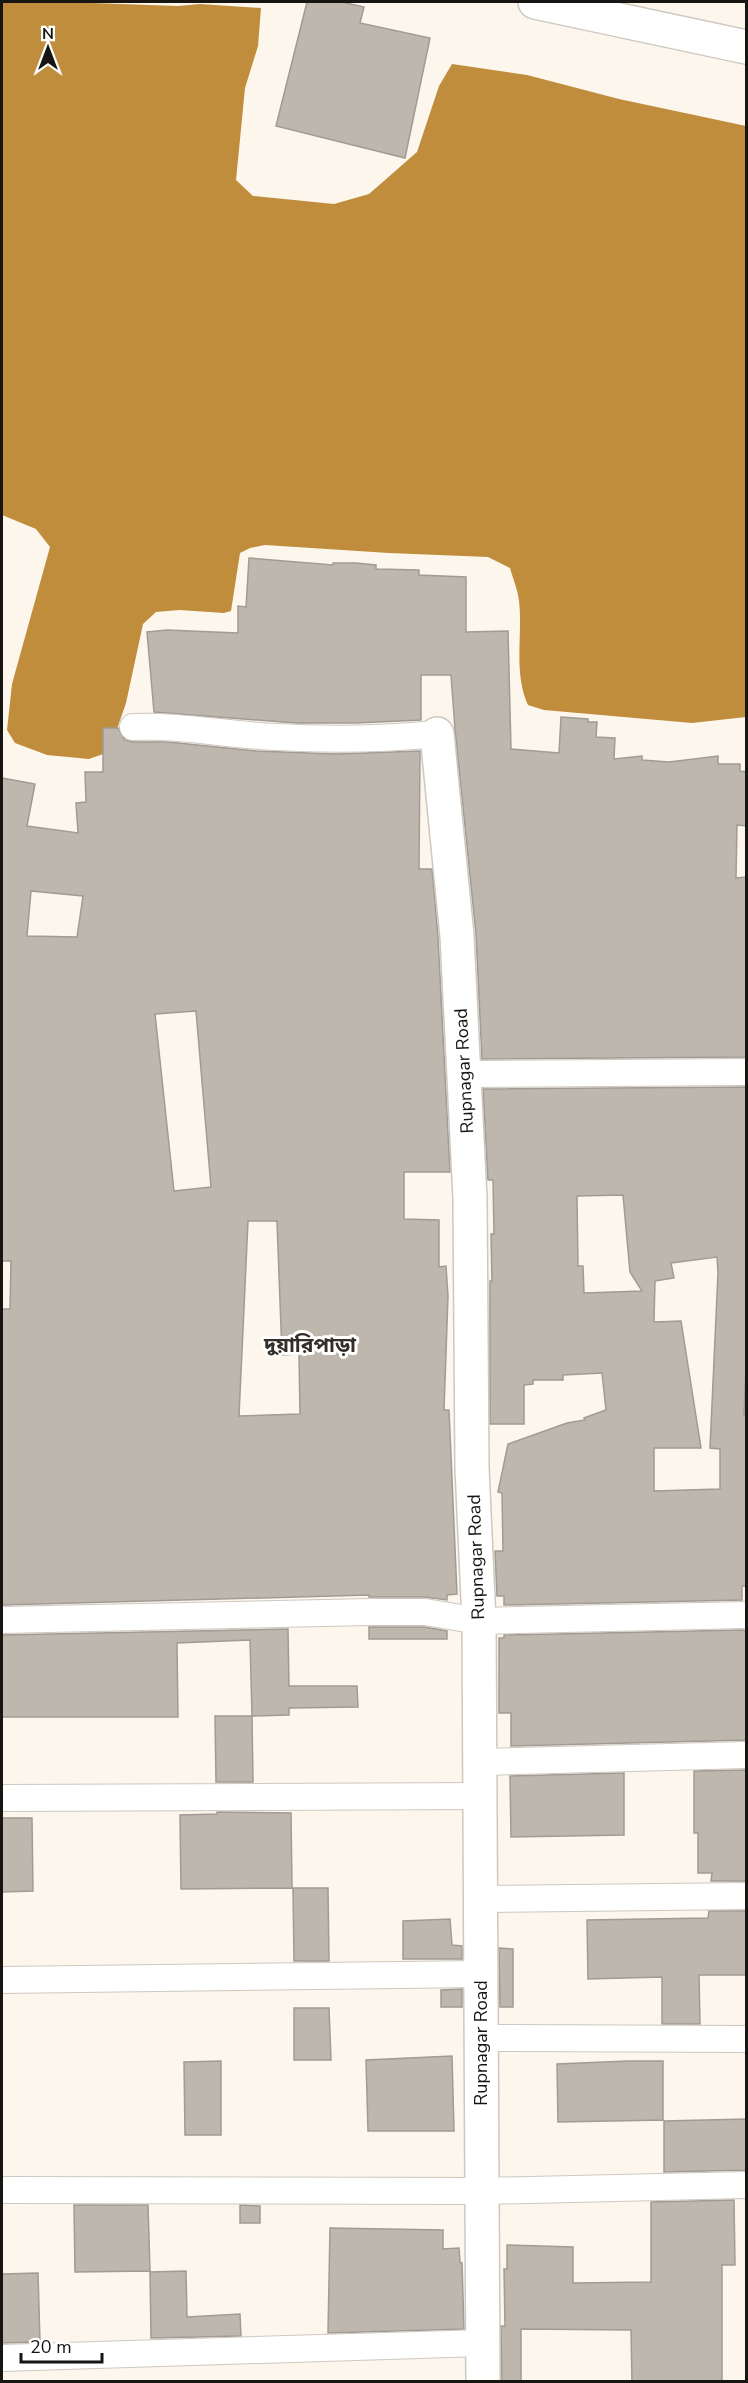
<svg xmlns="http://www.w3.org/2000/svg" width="748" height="2383" font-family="'Nunito Sans','Noto Sans Bengali',sans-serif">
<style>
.water{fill:#c08d3c}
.building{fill:#bdb7ae;stroke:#a19b93;stroke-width:1.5;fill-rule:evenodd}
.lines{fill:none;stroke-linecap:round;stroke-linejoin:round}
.minor-casing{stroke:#cec8c0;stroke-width:28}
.tertiary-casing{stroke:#cec8c0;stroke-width:36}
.minor{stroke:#fff;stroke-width:26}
.tertiary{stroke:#fff;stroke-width:33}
.labels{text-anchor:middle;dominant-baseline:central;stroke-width:6;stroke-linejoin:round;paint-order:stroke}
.street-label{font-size:18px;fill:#171512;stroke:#fff}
.quarter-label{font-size:21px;font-weight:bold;fill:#332e28;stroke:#fff}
</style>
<rect width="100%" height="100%" fill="#fcf6ed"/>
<path class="water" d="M2 2H64L178 6 200 4 261 8 258 46 245 88 236 180 253 196 334 204 369 194 417 152 439 86 452 64 527 75 619 99 746 126V717L692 723 544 710 528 705C513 672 523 635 519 601 518 590 513 579 510 568L488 557 389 553 265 545 250 548 240 553 231 611 224 613 179 610 156 612 143 624 126 703 109 752 89 759 47 755 15 743 7 730 12 684 50 547 36 529 2 515Z"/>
<path class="building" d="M307 2H342L364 7 360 23 430 38 405 158 276 126Z
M249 558 333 565V563H356L376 565V569L419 570V575L466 577V632L508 631 511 749 559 753 561 717 588 719V722H597L596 737 615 738 614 759 642 756V760L669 762 718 756V764H740V771L747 772V826L737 825 736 878 747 877V1057L482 1059 476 934 455 729 451 675H421V720L356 723H296L154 712 147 632 167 630 238 633V606L246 607Z
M103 728H118L125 740 133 742H168L257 751 336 754 420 751 419 869H432L438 937 450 1172H404V1219L439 1220V1267L446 1266 448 1296 444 1410H449L457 1594 447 1595V1600L425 1597H369V1595L2 1605V1309H10L11 1261H2V778L35 784 27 826 78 833 76 803 86 802 85 772H103ZM31 891 83 896 77 937 27 936ZM196 1011 211 1187 174 1191 155 1014ZM248 1221H277L282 1355 299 1354 300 1414 239 1416Z
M747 1087V1345L744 1415H747V1586H742V1600L504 1605V1596H497L495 1551H503L502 1493 498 1492 508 1444 567 1423 585 1420 584 1418 606 1410 602 1373 563 1375V1380H533V1384L524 1385V1424H490V1281H492L491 1234H494L493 1180H488L483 1089ZM623 1195 630 1272 642 1291 584 1293 583 1266H578L577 1196ZM717 1257 718 1273 710 1448 720 1449V1489L654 1491V1448H701L681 1321 654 1322 655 1281 674 1278 671 1263Z
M369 1627H424L447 1631V1639H369Z
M288 1629 289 1686H357L358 1707 289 1708V1715L252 1716 253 1782H216L215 1716H252L250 1640 177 1643 178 1717H2V1635Z
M742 1630 747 1631V1740L511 1746V1713H499V1638H504V1635Z
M747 1770V1881H711L712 1873H698V1833H694V1771Z
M624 1773V1835L511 1837 510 1776Z
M217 1812 291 1813 292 1888 181 1889 180 1815 217 1814Z
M2 1818H32L33 1891 2 1892Z
M293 1888H328L329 1961H294Z
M709 1911H747V1975H699L700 2024H662V1977L588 1979 587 1920 708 1918Z
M450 1919 452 1945 462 1946V1959H403V1921Z
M499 1948 513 1949V2007H500Z
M462 1989V2007H441V1990Z
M294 2008H329L331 2060H294Z
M452 2056 454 2131H368L366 2060Z
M221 2061V2135H185L184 2062Z
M628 2061H663V2120L558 2122 557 2064Z
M747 2119V2170L664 2172V2121Z
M734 2200 735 2265H722V2382H632L631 2330 521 2329V2382H502L501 2326H505L504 2269H507V2245L573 2247V2283L651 2282V2202Z
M74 2205H148L150 2271 75 2272Z
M240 2205 260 2206V2223H240Z
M330 2228 443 2230V2249L459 2248 460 2262 462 2263 464 2329 328 2333Z
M186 2271 187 2317 240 2314 241 2336 151 2338 150 2272Z
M38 2273 40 2342 2 2343V2274Z"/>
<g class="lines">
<defs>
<path id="minor" d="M133 727C181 725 228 735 276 737 327 740 385 739 437 734
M465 1074 746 1072
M2 1620 370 1612H425L479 1621 746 1615
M480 1762 746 1755
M2 1798 480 1796
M481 1899 746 1896
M2 1980 481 1974
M481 2038 746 2039
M2 2190 482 2191 746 2185
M2 2358 482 2343"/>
<path id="tertiary" d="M535 2 746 47
M437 734 457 936 470 1199 472 1468 479 1621 483 2382"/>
</defs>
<use href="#minor" class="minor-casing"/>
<use href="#tertiary" class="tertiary-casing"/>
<use href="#minor" class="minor"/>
<use href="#tertiary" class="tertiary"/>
</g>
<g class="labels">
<g class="street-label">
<text transform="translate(464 1071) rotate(-93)">Rupnagar Road</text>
<text transform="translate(476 1557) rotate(-92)">Rupnagar Road</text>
<text transform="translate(481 2043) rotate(-90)">Rupnagar Road</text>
</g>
<g class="quarter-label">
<text x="310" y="1345">দুয়ারিপাড়া</text>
</g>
</g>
<rect width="748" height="2383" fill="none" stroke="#171512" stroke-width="6"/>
<g transform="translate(48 48)" stroke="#ffffff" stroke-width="4.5" paint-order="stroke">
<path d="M0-4.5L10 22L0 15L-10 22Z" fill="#171512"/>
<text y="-9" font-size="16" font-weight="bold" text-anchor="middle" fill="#171512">N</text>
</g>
<path d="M21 2353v9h81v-9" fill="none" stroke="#171512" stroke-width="3"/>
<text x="30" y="2353" font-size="18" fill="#171512" stroke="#ffffff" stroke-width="4.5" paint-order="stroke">20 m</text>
</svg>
